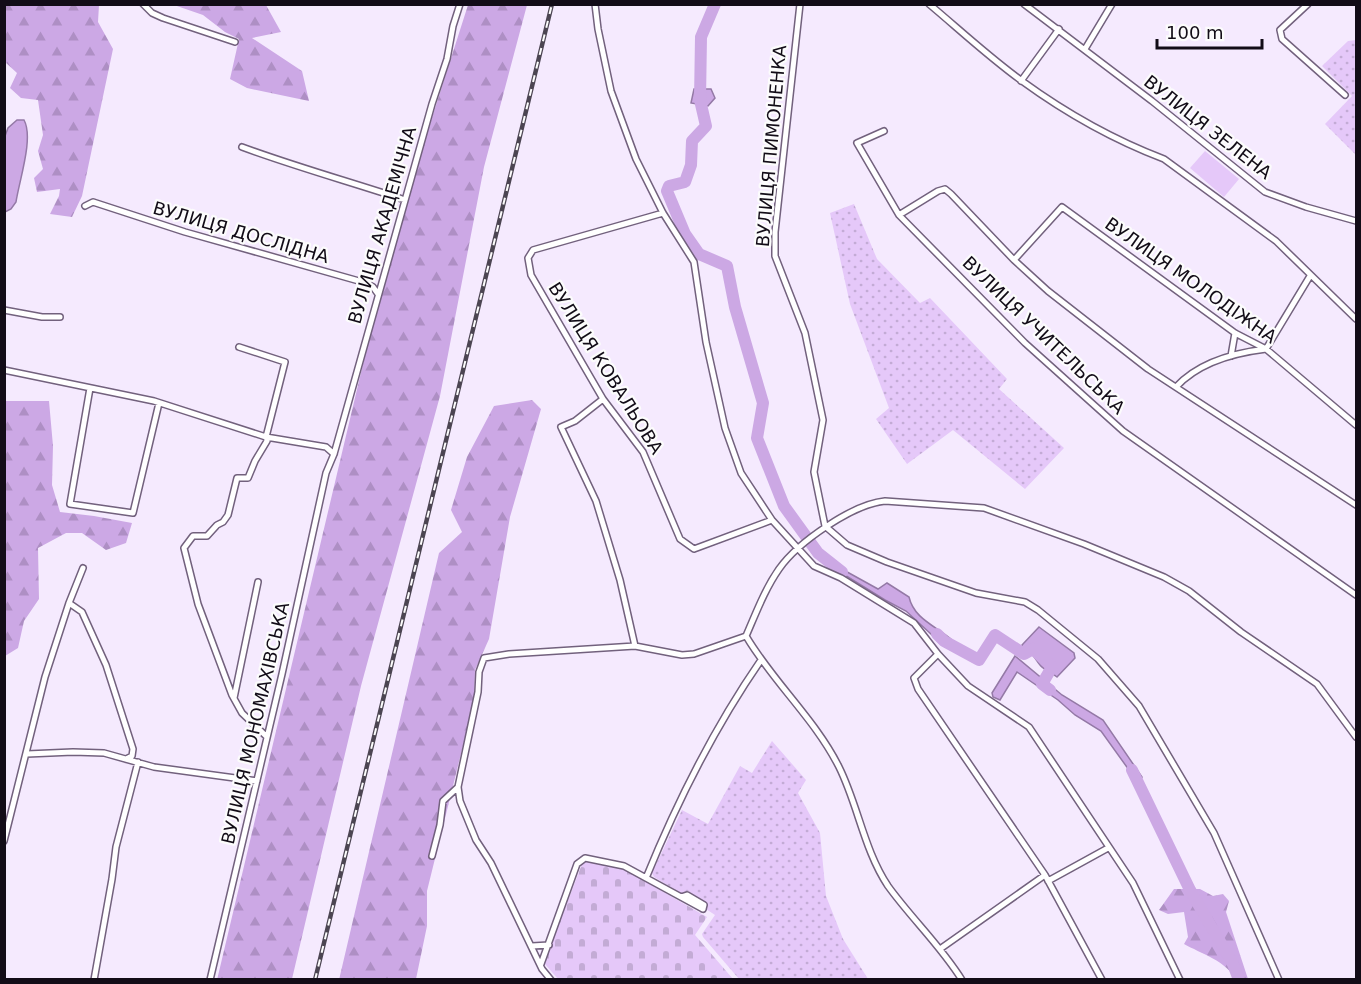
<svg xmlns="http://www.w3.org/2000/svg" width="1361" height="984" font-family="'DejaVu Sans',sans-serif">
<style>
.grass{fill:#e5c8f9}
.forest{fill:url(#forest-firs)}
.cemetery{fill:url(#cemetery-stones)}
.garden{fill:url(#garden-dots)}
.water{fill:#cca8e4;stroke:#9479a6;stroke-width:1.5}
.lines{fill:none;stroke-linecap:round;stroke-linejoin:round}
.river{stroke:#cca8e4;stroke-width:12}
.street-casing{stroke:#72617d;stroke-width:8}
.street{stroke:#fff;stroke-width:5}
.rail-casing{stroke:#4c4552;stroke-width:4.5}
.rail{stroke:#fcfcfc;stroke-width:2;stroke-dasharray:7;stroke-linecap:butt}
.labels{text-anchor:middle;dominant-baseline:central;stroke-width:4.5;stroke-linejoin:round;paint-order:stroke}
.street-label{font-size:18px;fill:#120c17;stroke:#fcfcfc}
</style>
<defs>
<pattern id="forest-firs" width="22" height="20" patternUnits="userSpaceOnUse" patternTransform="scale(1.5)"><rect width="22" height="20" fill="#cca8e5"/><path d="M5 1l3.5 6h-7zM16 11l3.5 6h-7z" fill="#ae8fc4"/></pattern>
<pattern id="cemetery-stones" width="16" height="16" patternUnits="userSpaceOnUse" patternTransform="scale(1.5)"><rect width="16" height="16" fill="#e5c8f9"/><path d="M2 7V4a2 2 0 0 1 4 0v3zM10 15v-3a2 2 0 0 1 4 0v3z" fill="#c3abd5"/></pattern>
<pattern id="garden-dots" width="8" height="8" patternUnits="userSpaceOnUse" patternTransform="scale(1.5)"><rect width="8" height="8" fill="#e5c8f9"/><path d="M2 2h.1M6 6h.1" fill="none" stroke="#c3abd5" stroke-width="1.8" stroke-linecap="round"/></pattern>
</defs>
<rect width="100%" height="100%" fill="#f5eafe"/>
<path class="grass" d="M1205 151 1239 179 1224 197 1190 168Z"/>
<path class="forest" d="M5 4 99 5 98 22 113 49 82 196 72 217 50 214 59 196 60 189 37 192 34 178 43 169 38 151 43 135 38 100 21 98 10 88 17 73 5 62Z
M174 5H266L281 32 252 38 302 71 309 101 247 88 230 79 239 39 225 32 203 15Z
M468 5H527L484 167 440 396 361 686 292 979 217 980 391 246Z
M532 400 541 409 510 517 489 639 475 670 474 701 427 891V926L416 979 339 980 439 553 462 532 451 510 467 457 494 406Z
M5 401H49L53 446 52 485 60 512 94 516 132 523 126 543 106 550 82 533H66L38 548 39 599 24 621 18 648 5 656Z
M1174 889H1200L1213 896 1223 894 1229 901 1226 912 1248 979H1235C1228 962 1200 953 1184 944L1188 937 1184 912 1168 914 1159 910Z"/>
<path class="cemetery" d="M587 861 620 867 707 917 695 935 733 979H558L544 963 582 864Z"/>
<path class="garden" d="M1356 40V155L1325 124 1352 96 1322 66 1348 41Z
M854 204 877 259 920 303 930 298 1007 379 999 389 1064 448 1025 489 953 430 907 464 876 419 889 408 850 304 830 213Z
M772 741 806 780 798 793 820 833 826 896 843 939 868 979H739L703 937 702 934 715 915 706 909 707 903 688 891 682 894 654 877 652 873 682 810 708 824 740 766 752 773Z"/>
<path class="water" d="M694 89H711L715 98 708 106 691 103Z
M17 120H24C34 138 19 181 16 202L11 209 5 212V136L8 128Z
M822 561 831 563 878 589 887 583 909 597C914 619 936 626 952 640L945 647 906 611 885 600Z
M1039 627 1074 653 1075 658 1057 677C1052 673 1044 670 1040 665 1034 658 1033 651 1022 650V645Z
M1015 656 1062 695 1103 720 1142 777 1139 784 1101 731 1075 715 1058 700 1017 672 1000 700 993 697 992 693Z"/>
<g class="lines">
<path class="river" d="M715 4 701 37 700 100 706 126 692 141 691 165 685 182 669 186 667 191 685 234 699 254 727 266 735 307 763 403 757 438 784 506 818 553 842 572
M937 634 944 641 979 660 995 635 1024 654 1033 649 1052 667 1042 684 1050 690
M1132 770 1190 890 1233 964 1239 980"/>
<defs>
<path id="street" d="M143 4 152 13 163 18 235 42
M595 4 598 29 611 91 636 159 663 213 694 262 706 342 725 428 741 473 772 520 814 566 841 578 914 623 938 654 914 678 918 689 1045 875 1102 980
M800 4 775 232V256L805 333 823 420 814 472 825 526
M929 4C960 30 990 58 1022 81 1066 113 1114 140 1164 159L1276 241 1356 319
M1024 4 1152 101 1265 192 1306 207 1356 221
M1308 4 1280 30 1282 39 1345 95
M1085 49 1112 4
M1021 81 1059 29
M884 131 857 143 899 215 1025 343 1123 431 1356 595
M242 147C296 167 351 182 405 200
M85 206 93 202 185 232 366 283 373 287 378 294
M663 213 533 250 528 258 531 275 603 399 643 452 680 539 694 549 772 520
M899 215 938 191 945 189 951 194 1014 260 1048 291 1148 369 1356 505
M1014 260 1062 207 1235 333 1266 349 1356 425
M4 310 42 317H60
M239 347 285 362 266 437 267 441 255 461 248 478H237L228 515 223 522 217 525 207 536H193L184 548 198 604 232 695 242 713 267 737
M1231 356 1235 333
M4 370 154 401 266 437 326 447 334 454
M1176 387C1198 363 1233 353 1266 349L1310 276
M90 388 70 504 133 513 159 403
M603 399 575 421 561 427 596 501 620 580 635 646
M825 526 847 545 887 562 976 593 1025 602 1038 610 1098 659 1139 706 1214 833 1279 980
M69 603 82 612 106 665 133 749 132 756 126 759
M746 636C756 613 765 589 779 569 798 542 853 504 885 501L984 508 1084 544 1164 577 1189 591 1241 632 1317 684 1356 737
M746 636C773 682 815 719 839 767 858 805 864 850 888 886 911 918 941 946 962 980
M938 654 968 686 1029 727 1133 883 1180 980
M234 698 258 582
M27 754 73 752 104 753 154 767 257 781
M4 841 45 677 69 603 83 568
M432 856 440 825 443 801 458 787
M646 878C677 802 714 728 761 660
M1048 881 1108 848
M681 897 687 895 704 905 703 909
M532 946 549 945
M940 949 1045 875
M541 964 577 864 585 858 624 866 703 909
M94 980 112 879 116 847 138 762
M210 980 282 674 326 473 334 454 432 104 447 59 453 26 460 4
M551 980 542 969 491 863 476 840 460 801 458 787 478 692 479 672 484 658 509 654 635 646 682 655 694 654 746 636"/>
</defs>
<use href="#street" class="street-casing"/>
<use href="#street" class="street"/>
<defs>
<path id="rail" d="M315 980 552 4"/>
</defs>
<use href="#rail" class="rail-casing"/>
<use href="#rail" class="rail"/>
</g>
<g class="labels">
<g class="street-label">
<text transform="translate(1208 127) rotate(38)">ВУЛИЦЯ ЗЕЛЕНА</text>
<text transform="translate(771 146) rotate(-85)">ВУЛИЦЯ ПИМОНЕНКА</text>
<text transform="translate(382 225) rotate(-74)">ВУЛИЦЯ АКАДЕМІЧНА</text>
<text transform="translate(241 232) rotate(16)">ВУЛИЦЯ ДОСЛІДНА</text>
<text transform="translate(1191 280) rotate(35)">ВУЛИЦЯ МОЛОДІЖНА</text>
<text transform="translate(1044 335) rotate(44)">ВУЛИЦЯ УЧИТЕЛЬСЬКА</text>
<text transform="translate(606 368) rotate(58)">ВУЛИЦЯ КОВАЛЬОВА</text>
<text transform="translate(255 723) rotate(-77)">ВУЛИЦЯ МОНОМАХІВСЬКА</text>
</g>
</g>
<rect width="1361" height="984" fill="none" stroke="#120c17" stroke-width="12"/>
<path d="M1157 39v9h105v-9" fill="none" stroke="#120c17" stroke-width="3"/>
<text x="1166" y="39" font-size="18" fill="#120c17" stroke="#fcfcfc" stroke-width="4.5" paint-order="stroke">100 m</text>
</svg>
